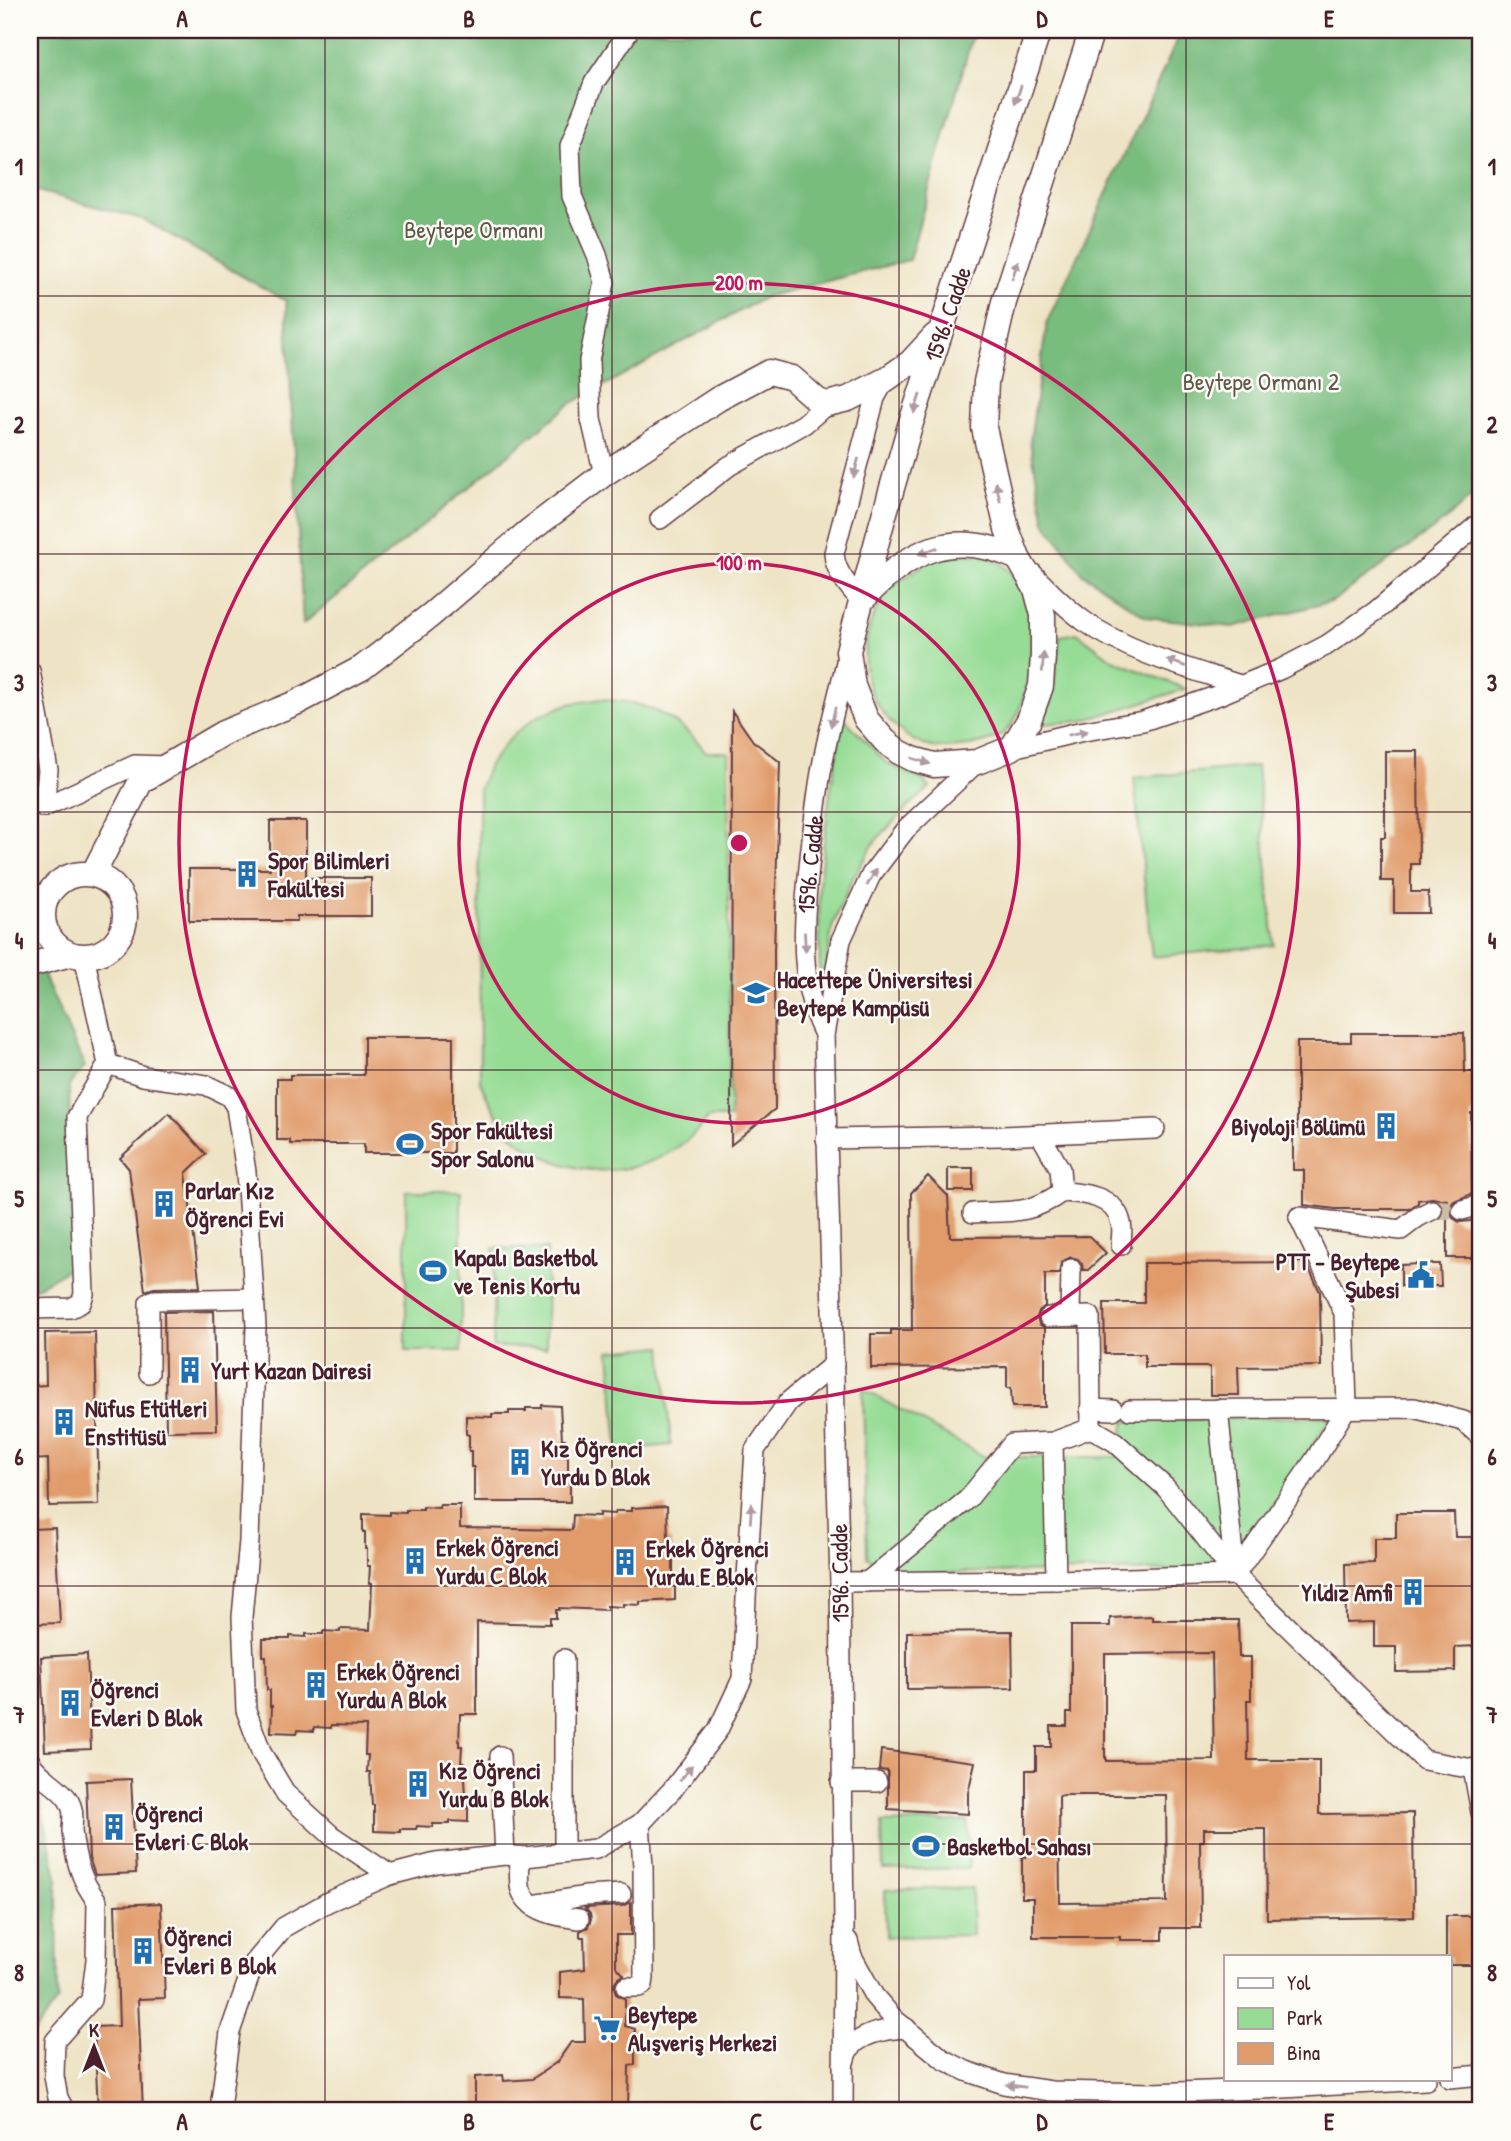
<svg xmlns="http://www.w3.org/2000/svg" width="1511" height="2141" font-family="'Patrick Hand',sans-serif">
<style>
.green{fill:#96dc95;stroke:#707e60;stroke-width:2}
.forest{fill:#78bc7e;stroke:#616e54;stroke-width:2}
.building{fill:#e19b6a;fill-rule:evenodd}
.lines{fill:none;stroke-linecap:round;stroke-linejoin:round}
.minor-tunnel{stroke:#cdbca6;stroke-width:19;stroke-dasharray:19 10;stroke-linecap:butt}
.minor-casing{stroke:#633c42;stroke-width:22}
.major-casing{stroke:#633c42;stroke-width:27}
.minor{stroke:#fff;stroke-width:19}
.major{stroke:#fff;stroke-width:24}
.oneway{fill:#ae9aa0}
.grid{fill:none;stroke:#4a1f2b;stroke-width:2;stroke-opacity:0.55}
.ring{fill:none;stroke:#c2185b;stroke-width:3.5}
.labels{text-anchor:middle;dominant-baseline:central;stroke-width:5;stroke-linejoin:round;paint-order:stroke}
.park-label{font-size:24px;fill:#61584b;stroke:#fdfcf7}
.street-label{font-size:24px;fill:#4a1f2b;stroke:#fdfcf7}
.poi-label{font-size:24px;font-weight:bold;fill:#4a1f2b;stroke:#fdfcf7;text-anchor:start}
.centre{fill:#c2185b;stroke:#fdfcf7;stroke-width:3.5}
.ring-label{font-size:21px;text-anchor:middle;font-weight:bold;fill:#c2185b;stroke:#fdfcf7;stroke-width:5;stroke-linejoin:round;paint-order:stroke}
.neatline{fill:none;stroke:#4a1f2b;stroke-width:2.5}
.grid-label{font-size:23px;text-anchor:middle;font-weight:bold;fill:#4a1f2b}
</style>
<rect width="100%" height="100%" fill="#fdfcf7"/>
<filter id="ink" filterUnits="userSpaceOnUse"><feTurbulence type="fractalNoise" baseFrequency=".0143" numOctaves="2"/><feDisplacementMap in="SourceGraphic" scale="14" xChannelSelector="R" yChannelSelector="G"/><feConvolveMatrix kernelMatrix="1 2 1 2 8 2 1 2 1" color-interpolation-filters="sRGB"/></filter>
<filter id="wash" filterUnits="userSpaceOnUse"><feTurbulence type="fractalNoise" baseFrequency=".00686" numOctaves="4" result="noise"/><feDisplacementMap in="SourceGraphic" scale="28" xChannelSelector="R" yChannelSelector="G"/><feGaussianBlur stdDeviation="1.57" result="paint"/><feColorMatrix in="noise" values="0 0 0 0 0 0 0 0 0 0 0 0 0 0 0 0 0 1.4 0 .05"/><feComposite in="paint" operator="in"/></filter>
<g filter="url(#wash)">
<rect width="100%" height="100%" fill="#eee3c5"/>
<path class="green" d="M984 555C996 561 1006 565 1014 577 1019 586 1026 600 1029 611 1036 638 1028 708 1008 729 997 740 984 743 969 746 957 747 945 749 932 747 907 743 880 715 871 692 857 659 868 607 896 584 901 579 908 576 913 572 920 568 928 560 936 558 951 554 969 556 984 555Z
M1077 633 1113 660 1186 689 1082 721 1040 724 1052 702 1060 636Z
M602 699C613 701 625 701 636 704 664 712 688 729 706 752H728L730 1118H708C672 1165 610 1183 555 1161 539 1155 522 1145 510 1133 497 1118 488 1101 480 1082L479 790 489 765 510 738 536 717 568 704Z
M843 717 885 762 923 780 930 788 910 805 876 840 851 881 832 927 825 976 820 974 819 884 829 800Z
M1257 766 1274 945 1152 957 1134 778Z
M406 1191H461V1351H406Z
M494 1248 547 1249 546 1348 493 1347Z
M662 1346 671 1445 618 1450 610 1351Z
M863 1389 985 1457H1117L1125 1421 1332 1416 1242 1553 1216 1570 902 1573 883 1568 867 1557Z
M968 1821 969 1868 883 1870 882 1823Z
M972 1888 973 1935 886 1937 885 1890Z"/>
<path class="forest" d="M30 30H974L909 260 765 297 570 404 303 624 286 301 142 219 30 189Z
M1182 30H1481V487L1446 520 1333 601 1233 627 1146 617 1082 573 1045 522 1030 442 1047 322Z
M30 945 85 1067 69 1085 73 1266 35 1288 30 1289Z
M30 1781 37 1788 57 1876 58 2000 32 2035 30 2020Z"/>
<g id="blocks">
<path class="building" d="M732 711 753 741 780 762 774 951 775 1109 731 1145Z
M1385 751H1418L1419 864H1411V892H1428L1429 913H1394V881H1381V837H1385Z
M270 821H306V878H371V916H297V921H189V869H270Z
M1351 1033H1464L1465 1072H1473L1475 1113H1471L1472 1192 1469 1195 1454 1201 1450 1206V1212L1453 1218 1460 1222 1481 1220V1254H1474V1258H1447V1200L1432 1198 1418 1200V1203L1409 1209H1336L1304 1205V1170H1293V1129H1297V1042H1351Z
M364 1037H453V1153H364V1144H290V1140H277V1079H290V1075H364Z
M169 1113 206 1154 186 1173 200 1287 154 1288 145 1291 129 1169 120 1158Z
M948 1168H973V1191H948Z
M928 1176 948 1196 950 1237 1089 1236 1106 1253 1088 1270H1083L1082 1264 1078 1259 1071 1257 1061 1262 1059 1274H1045V1306L1039 1311 1037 1317 1039 1324 1045 1328V1407H1012L1011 1388H1007V1367L871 1368V1334H891V1330H912L911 1193Z
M1306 1262 1320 1292 1321 1366 1238 1367 1239 1395H1210V1367H1145V1354H1105L1104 1303H1144V1263Z
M1421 1264H1440L1441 1286H1401V1265Z
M214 1311 217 1430 166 1431 164 1312Z
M95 1332 99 1505 49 1506 48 1459 30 1460V1386L46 1385 45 1333Z
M542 1405 560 1406 562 1439H565V1456H568V1473H570V1502H474V1467H471V1451H469V1435L466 1434V1416L492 1417V1414H509V1411H526V1408H542Z
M440 1505H460V1528L572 1530 573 1515 599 1516V1513L615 1514 616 1511H632V1508L667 1506 668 1540H671V1557H673V1574H675V1600L640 1602V1605L623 1604V1607L607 1606V1610L559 1608V1610H556V1618H550V1624L477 1622V1714H460L459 1746H462L461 1763H464L466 1796H468V1822L450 1821V1824H433V1827L417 1826 416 1829H400V1832L374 1831V1805H372L370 1772H367L368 1755H365L366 1726 331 1725V1728L314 1727V1731L298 1730 297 1733 271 1732 272 1706H270V1690H267L266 1656H263V1639H290V1636L306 1637V1634H323V1631L340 1632V1629L370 1630 372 1583H369L370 1566H367V1549H365V1532H363V1514L389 1515V1512L406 1513V1510H423V1507L439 1508Z
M1396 1513H1454L1455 1537H1477V1562H1481V1621H1476L1477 1646 1455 1647V1671L1396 1672V1647H1374V1622L1346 1623 1345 1564 1374 1563V1538H1396Z
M55 1528 60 1623 30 1624V1529Z
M1152 1616V1620H1238L1239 1657H1251V1700H1247L1248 1760H1319V1814L1413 1813 1414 1917 1267 1919 1266 1829H1204V1841H1200L1201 1928H1162V1940H1120V1937H1033V1898H1022V1857H1026V1770H1036V1747H1051V1726H1067V1713H1071V1626H1110V1618ZM1212 1653 1214 1760 1106 1761V1757H1105V1654ZM1063 1795H1166L1167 1902 1060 1903 1059 1796Z
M1012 1631 1013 1688 907 1689V1632Z
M87 1654 91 1749 45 1751 41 1657Z
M881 1750 975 1762 968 1793V1814L888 1809V1771L879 1770Z
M131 1779 136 1873 95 1875 89 1858 86 1781Z
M631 1902V1935H616V1966L624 1975 616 1980 614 1986 616 1994 625 1999V2026L635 2029V2065L629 2066 628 2111H475V2077L503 2075 504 2081 532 2079 557 2062 571 2042H585L584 1999 560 1998V1972L585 1969 584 1937H580V1931L588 1927 591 1920 590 1914 585 1908 622 1906Z
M161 1903 165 1998 138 1999 143 2111H98L94 2027 119 2026 115 1905Z
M1446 1916H1480V1965H1450V1957H1446Z"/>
</g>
</g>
<g filter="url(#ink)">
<use href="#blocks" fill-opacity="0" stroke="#633c42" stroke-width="2"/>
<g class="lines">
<path class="minor-tunnel" d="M1432 1210H1462"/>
<defs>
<g id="minor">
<path d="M604 474 591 419 589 361 605 282 597 255 572 196 570 146 594 83 627 34 628 30"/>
<path d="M660 519 729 466 804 424 827 404"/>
<path d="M1032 573C1048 590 1065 607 1084 621 1129 653 1188 668 1240 685"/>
<path d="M861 601C849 586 835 573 834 553L875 398 885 380"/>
<path d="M30 671 48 770 44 807 30 793"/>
<path d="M1012 748 1079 732 1143 721 1219 695 1281 669 1327 645 1376 611 1481 522"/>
<path d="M44 807 135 765 166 766"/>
<path id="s1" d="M824 1034C799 987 803 929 808 877 812 836 816 796 824 756 830 724 839 693 846 662"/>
<path d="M108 1064 143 1076 206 1085 229 1096 236 1107 246 1172 256 1326 249 1541 242 1617 246 1710 262 1754 286 1794 332 1836 390 1875"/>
<path d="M1040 1134 1060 1169 1062 1192C1084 1193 1115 1196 1121 1223 1123 1229 1121 1238 1121 1245"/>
<path d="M826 1139 1002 1136 1155 1129"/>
<path d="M1462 1210 1477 1206 1481 1200"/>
<path d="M973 1213C1011 1211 1030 1215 1062 1192"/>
<path d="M1299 1217 1401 1230 1418 1217 1432 1210"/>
<path d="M30 1309 71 1308 81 1303 84 1294 77 1117 108 1064 84 956"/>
<path d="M1070 1316 1071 1269"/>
<path d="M1049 1317 1090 1316 1091 1428"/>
<path d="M149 1373V1303L154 1300 254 1298"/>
<path d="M1090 1409 1113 1410"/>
<path d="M1218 1409 1235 1574"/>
<path d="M1130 1410 1414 1408 1463 1421 1481 1437"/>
<path d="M1091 1428 1115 1442 1166 1488 1235 1575 1424 1760 1473 1769 1481 1812"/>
<path d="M1053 1442 1056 1580"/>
<path d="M1235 1575 1316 1458 1347 1407 1344 1313 1299 1217"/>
<path d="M840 1582 1056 1580 1235 1575"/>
<path d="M867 1582 968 1499 1012 1444 1053 1442 1091 1428"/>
<path d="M564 1659V1852"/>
<path d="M500 1756 505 1855"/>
<path d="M30 1761C38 1779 68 1789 72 1809 74 1816 72 1824 72 1831 75 1857 80 1880 97 1901L96 1960 91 2000 55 2041 54 2076 58 2098 65 2111"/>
<path d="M841 1782H877"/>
<path d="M520 1857C520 1866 518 1881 521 1890 529 1912 560 1917 579 1919"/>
<path d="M532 1905 585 1896 621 1894"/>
<path d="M848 1941 852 1956 874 1996 894 2019 943 2059 966 2071 1004 2084 1051 2091 1153 2093 1284 2088 1426 2080"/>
<path d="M626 1987H639L643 1985 644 1978 643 1866 640 1824"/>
<path d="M843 2065C845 2060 846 2053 849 2049 862 2033 887 2029 906 2028"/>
<path d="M1450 2078 1481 2075"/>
<path d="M1153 2093 1155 2111"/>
<path d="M217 2111 220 2108 230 2032 254 1963 284 1927 328 1902 390 1875 436 1863 505 1855 525 1857 596 1849 640 1824 673 1789 718 1730 742 1679 747 1578 755 1450 788 1402 834 1364"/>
<path d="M843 2111 844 1923 840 1582 824 1035 841 940 871 875 905 830 977 762"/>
</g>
<path id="major" d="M1039 30 909 429 881 526 848 651 853 686 866 719 885 741 899 752 913 759 934 765 977 762 1012 748 1029 720 1041 686 1043 656V615L1036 589 1018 558 1007 529 984 428 986 382 1004 302 1092 30
M862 600C909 550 951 528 1018 558
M43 915a41 41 0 1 1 82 0a41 41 0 1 1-82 0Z
M93 874 141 781 223 733 298 702 362 668 431 615 529 531 604 474 718 399 769 372 792 378 818 401 827 404 848 399 885 380 911 362 935 336
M30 965 71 954"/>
</defs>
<use href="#minor" class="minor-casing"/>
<use href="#major" class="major-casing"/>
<use href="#minor" class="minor"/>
<use href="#major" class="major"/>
</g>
<defs><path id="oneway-solid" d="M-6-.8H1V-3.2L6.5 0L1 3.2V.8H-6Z" transform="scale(1.75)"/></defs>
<g class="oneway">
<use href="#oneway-solid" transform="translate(1018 95) rotate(108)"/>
<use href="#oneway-solid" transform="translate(1015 270) rotate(-72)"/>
<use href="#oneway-solid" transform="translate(917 404) rotate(108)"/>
<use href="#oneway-solid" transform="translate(856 468) rotate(105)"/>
<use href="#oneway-solid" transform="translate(998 492) rotate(-103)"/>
<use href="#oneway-solid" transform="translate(928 551) rotate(160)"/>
<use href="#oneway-solid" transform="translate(1043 662) rotate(-86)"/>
<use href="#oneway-solid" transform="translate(1176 663) rotate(-160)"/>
<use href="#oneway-solid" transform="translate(833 717) rotate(103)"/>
<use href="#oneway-solid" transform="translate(1078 733) rotate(-12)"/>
<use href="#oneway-solid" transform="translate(921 761) rotate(18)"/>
<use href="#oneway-solid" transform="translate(872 877) rotate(-60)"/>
<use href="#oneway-solid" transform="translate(805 942) rotate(87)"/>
<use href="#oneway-solid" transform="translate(751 1513) rotate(-86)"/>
<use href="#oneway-solid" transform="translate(686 1773) rotate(-52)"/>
<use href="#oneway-solid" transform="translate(1016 2086) rotate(-172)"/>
</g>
</g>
<path class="grid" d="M325 30V2111M612 30V2111M899 30V2111M1186 30V2111M30 296H1481M30 554H1481M30 812H1481M30 1070H1481M30 1328H1481M30 1586H1481M30 1844H1481"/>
<g class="ring">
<circle cx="739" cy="843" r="280"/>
<circle cx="739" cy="843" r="560"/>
</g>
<defs>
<symbol id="building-bare" viewBox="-9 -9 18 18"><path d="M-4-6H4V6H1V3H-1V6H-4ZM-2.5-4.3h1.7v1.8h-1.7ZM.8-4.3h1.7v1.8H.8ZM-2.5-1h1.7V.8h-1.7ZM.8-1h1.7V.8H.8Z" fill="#1f6fb2" stroke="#fdfcf7" stroke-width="2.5" paint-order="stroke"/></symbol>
<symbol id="university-bare" viewBox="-9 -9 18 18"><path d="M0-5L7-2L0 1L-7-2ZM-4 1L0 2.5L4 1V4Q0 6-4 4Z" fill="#1f6fb2" stroke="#fdfcf7" stroke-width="2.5" paint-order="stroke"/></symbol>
<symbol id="stadium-bare" viewBox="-9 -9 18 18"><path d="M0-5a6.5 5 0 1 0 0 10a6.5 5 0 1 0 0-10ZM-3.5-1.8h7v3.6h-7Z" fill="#1f6fb2" stroke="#fdfcf7" stroke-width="2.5" paint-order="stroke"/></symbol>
<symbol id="civic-bare" viewBox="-9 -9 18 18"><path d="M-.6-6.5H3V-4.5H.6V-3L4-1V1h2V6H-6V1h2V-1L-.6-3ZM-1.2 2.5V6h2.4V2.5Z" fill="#1f6fb2" stroke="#fdfcf7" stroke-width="2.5" paint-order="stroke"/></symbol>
<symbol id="supermarket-bare" viewBox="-9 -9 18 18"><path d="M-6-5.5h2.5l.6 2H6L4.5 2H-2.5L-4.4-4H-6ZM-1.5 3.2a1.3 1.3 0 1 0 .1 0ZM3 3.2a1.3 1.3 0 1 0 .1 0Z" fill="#1f6fb2" stroke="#fdfcf7" stroke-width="2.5" paint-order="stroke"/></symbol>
</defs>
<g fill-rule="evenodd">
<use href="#building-bare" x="228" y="855" width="38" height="38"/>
<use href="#university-bare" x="737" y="974" width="38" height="38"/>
<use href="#building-bare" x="1367" y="1107" width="38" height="38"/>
<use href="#stadium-bare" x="391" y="1125" width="38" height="38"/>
<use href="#building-bare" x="145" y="1185" width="38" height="38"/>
<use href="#stadium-bare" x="414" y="1252" width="38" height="38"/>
<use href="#civic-bare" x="1402" y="1256" width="38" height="38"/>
<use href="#building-bare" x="171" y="1351" width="38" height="38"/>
<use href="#building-bare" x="45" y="1403" width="38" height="38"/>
<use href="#building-bare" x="501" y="1443" width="38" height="38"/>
<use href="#building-bare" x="396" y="1542" width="38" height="38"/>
<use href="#building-bare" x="606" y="1543" width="38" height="38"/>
<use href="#building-bare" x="1394" y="1573" width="38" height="38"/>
<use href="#building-bare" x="297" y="1666" width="38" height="38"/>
<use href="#building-bare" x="51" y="1684" width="38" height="38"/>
<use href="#building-bare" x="399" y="1765" width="38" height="38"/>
<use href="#building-bare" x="95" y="1808" width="38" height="38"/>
<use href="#stadium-bare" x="907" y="1827" width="38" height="38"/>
<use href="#building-bare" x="124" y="1932" width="38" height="38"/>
<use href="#supermarket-bare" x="588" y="2009" width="38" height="38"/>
</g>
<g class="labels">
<g class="park-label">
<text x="474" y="229">Beytepe Ormanı</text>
<text x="1261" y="381">Beytepe Ormanı 2</text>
</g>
<g class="street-label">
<text transform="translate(947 314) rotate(-71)">1596. Cadde</text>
<text stroke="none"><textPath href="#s1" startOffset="173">1596. Cadde</textPath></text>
<text transform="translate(839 1573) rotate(-91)">1596. Cadde</text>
</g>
<g class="poi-label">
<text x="268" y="860">Spor Bilimleri<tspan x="268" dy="28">Fakültesi</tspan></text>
<text x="777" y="979">Hacettepe Üniversitesi<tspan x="777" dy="28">Beytepe Kampüsü</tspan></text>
<text x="1365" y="1126" text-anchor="end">Biyoloji Bölümü</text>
<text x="431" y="1130">Spor Fakültesi<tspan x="431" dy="28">Spor Salonu</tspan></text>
<text x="185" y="1190">Parlar Kız<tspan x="185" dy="28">Öğrenci Evi</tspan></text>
<text x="454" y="1257">Kapalı Basketbol<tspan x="454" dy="28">ve Tenis Kortu</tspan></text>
<text x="1400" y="1261" text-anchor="end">PTT - Beytepe<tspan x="1400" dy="28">Şubesi</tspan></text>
<text x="211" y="1370">Yurt Kazan Dairesi</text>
<text x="85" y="1408">Nüfus Etütleri<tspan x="85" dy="28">Enstitüsü</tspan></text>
<text x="541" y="1448">Kız Öğrenci<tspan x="541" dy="28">Yurdu D Blok</tspan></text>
<text x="436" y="1547">Erkek Öğrenci<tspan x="436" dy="28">Yurdu C Blok</tspan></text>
<text x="646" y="1548">Erkek Öğrenci<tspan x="646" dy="28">Yurdu E Blok</tspan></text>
<text x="1392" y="1592" text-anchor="end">Yıldız Amfi</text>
<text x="337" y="1671">Erkek Öğrenci<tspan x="337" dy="28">Yurdu A Blok</tspan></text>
<text x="91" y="1689">Öğrenci<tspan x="91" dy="28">Evleri D Blok</tspan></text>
<text x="439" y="1770">Kız Öğrenci<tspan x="439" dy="28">Yurdu B Blok</tspan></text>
<text x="135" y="1813">Öğrenci<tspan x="135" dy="28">Evleri C Blok</tspan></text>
<text x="947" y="1846">Basketbol Sahası</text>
<text x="164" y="1937">Öğrenci<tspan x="164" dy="28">Evleri B Blok</tspan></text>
<text x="628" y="2014">Beytepe<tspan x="628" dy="28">Alışveriş Merkezi</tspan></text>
</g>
</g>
<circle cx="739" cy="843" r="10" class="centre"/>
<g class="ring-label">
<text x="739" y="290">200 m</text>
<text x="739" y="570">100 m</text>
</g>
<rect width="1511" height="2141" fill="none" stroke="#fdfcf7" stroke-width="77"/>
<rect x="1224" y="1955" width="228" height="126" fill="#fdfcf7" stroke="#b5a4a5" stroke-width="2"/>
<rect x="1238" y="1978" width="35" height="10" fill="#ffffff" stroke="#b5a4a5" stroke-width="2"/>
<text x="1287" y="1990" font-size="21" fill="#4a1f2b">Yol</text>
<rect x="1238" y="2008" width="35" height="21" fill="#96dc95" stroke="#b5a4a5" stroke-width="2"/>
<text x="1287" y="2025" font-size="21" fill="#4a1f2b">Park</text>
<rect x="1238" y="2043" width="35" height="21" fill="#e19b6a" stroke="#b5a4a5" stroke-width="2"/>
<text x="1287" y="2060" font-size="21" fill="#4a1f2b">Bina</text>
<g transform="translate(94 2047)" stroke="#fdfcf7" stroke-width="5" paint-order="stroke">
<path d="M0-5L12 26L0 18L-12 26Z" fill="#4a1f2b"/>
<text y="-10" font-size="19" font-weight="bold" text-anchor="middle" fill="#4a1f2b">K</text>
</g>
<rect x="38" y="38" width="1434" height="2064" class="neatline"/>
<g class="grid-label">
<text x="182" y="27">A</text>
<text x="469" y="27">B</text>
<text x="756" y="27">C</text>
<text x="1042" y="27">D</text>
<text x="1329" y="27">E</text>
<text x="19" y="175">1</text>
<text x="1492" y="175">1</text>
<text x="19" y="433">2</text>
<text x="1492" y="433">2</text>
<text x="19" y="691">3</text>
<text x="1492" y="691">3</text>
<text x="19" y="949">4</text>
<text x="1492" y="949">4</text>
<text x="19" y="1207">5</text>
<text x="1492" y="1207">5</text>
<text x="19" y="1465">6</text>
<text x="1492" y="1465">6</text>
<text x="19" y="1723">7</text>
<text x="1492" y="1723">7</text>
<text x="19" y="1981">8</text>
<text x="1492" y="1981">8</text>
<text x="182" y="2130">A</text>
<text x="469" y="2130">B</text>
<text x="756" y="2130">C</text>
<text x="1042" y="2130">D</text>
<text x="1329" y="2130">E</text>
</g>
</svg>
